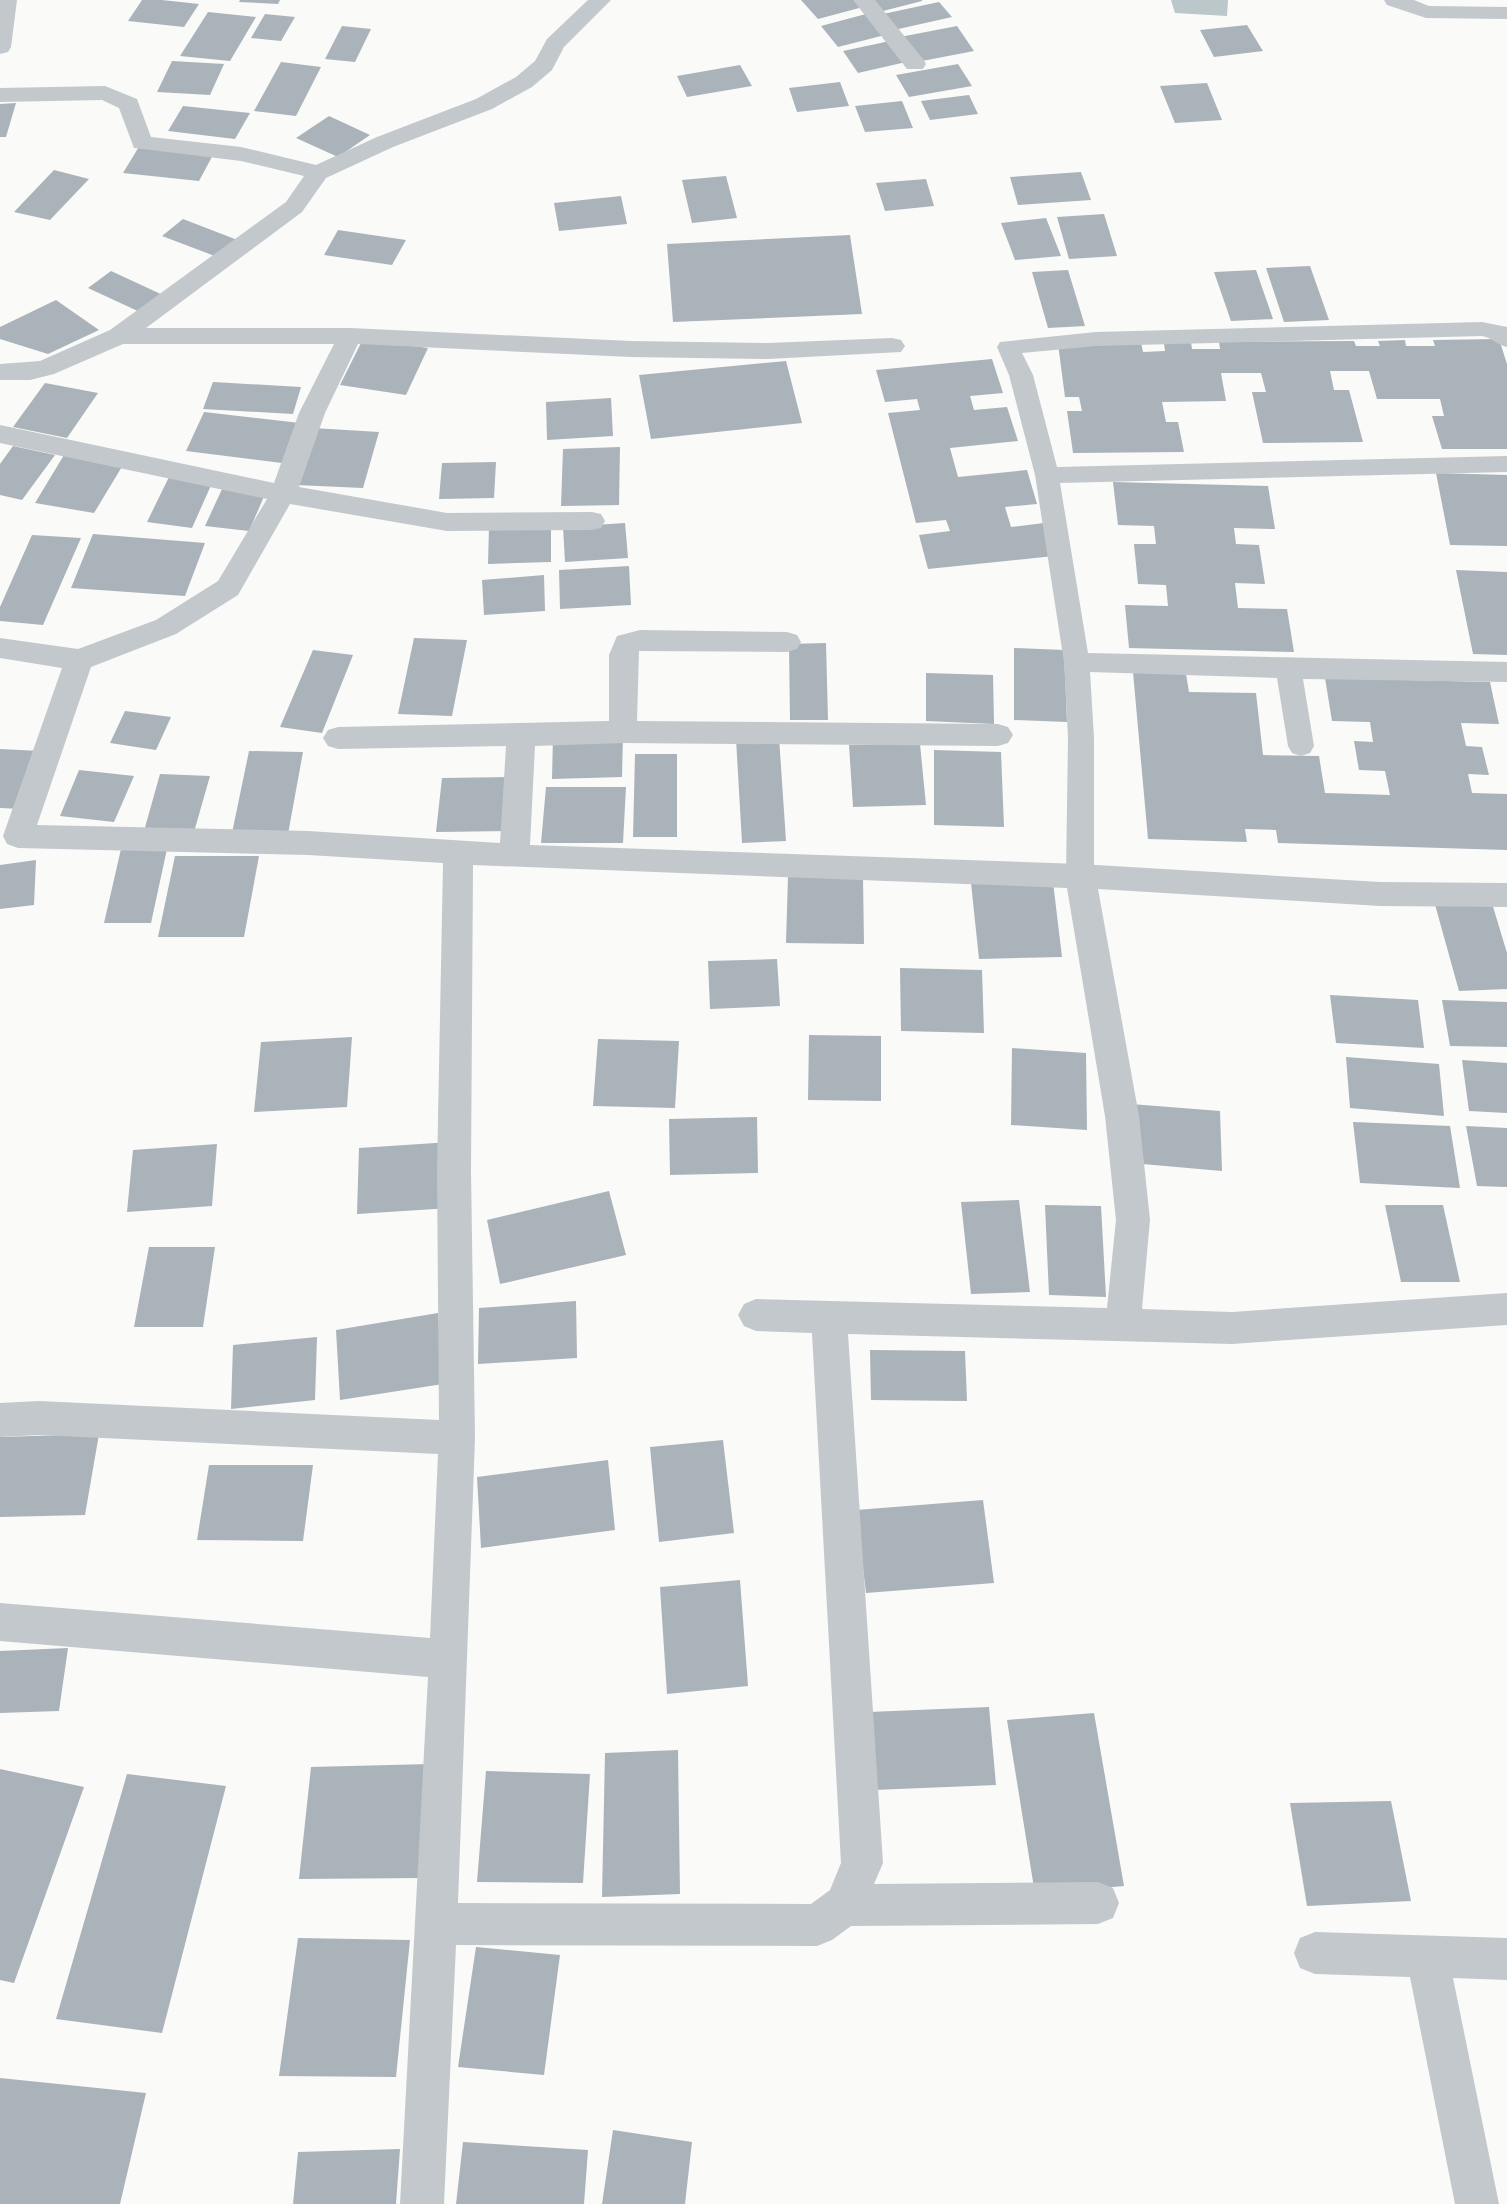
<svg xmlns="http://www.w3.org/2000/svg" width="1507" height="2204" font-family="Cabin,sans-serif">
<style>
.water{fill:#bbc7cb}
.building{fill:#aab3b9}
.lines{fill:none;stroke-linecap:round;stroke-linejoin:round}
.lane{fill:#c3c8cc;fill-rule:evenodd}
.street{fill:#c3c8cc;fill-rule:evenodd}
</style>
<rect width="100%" height="100%" fill="#fafaf8"/>
<path class="water" d="M1171 0H1228L1227 16 1175 13Z"/>
<path class="building" d="M142 0H162L199 4 184 27 128 21Z
M240 0H280L278 4 239 2Z
M801 0H857L863 7 818 19Z
M874 0H922V1L883 11Z
M939 2 952 17 894 30 883 14Z
M208 12 256 17 230 61 180 56Z
M265 14 295 17 281 41 251 38Z
M866 14 885 35 838 47 821 26Z
M1247 25 1263 51 1214 57 1200 30Z
M342 26 371 29 355 62 325 59Z
M957 26 974 51 917 62 900 37Z
M890 41 906 62 858 73 843 51Z
M172 61 224 64 210 95 157 92Z
M281 62 321 67 296 116 254 111Z
M958 64 972 86 909 97 896 75Z
M740 65 752 86 687 97 677 76Z
M840 82 849 106 797 112 789 88Z
M1207 83 1222 120 1175 123 1160 86Z
M969 95 978 114 930 120 921 101Z
M902 101 913 128 865 132 855 106Z
M16 103 6 137H0V104Z
M183 106 250 113 235 139 168 131Z
M329 116 370 135 338 157 296 138Z
M140 145 214 153 199 181 123 173Z
M54 170 89 179 50 220 14 212Z
M1081 172 1091 200 1018 205 1010 177Z
M726 176 737 218 692 223 682 180Z
M926 179 934 206 885 211 876 183Z
M621 196 627 224 559 231 554 203Z
M1104 214 1117 256 1069 259 1057 217Z
M1046 218 1061 256 1015 260 1001 223Z
M183 219 240 241 220 258 162 236Z
M338 230 406 240 392 265 324 255Z
M850 235 862 314 673 322 667 244Z
M1310 266 1329 320 1284 322 1266 268Z
M1068 270 1085 326 1048 328 1032 272Z
M1256 270 1273 319 1231 321 1214 272Z
M111 271 165 296 142 313 88 288Z
M56 300 99 330 48 354 0 339V327Z
M363 339 428 348 406 395 340 385Z
M1499 339 1507 364V449H1442L1432 416H1444L1440 399H1377L1369 371H1330L1334 390H1349L1363 442 1263 443 1252 392H1266L1261 373H1221L1226 401 1162 402 1166 422H1178L1184 452 1073 453 1067 411H1082L1079 397H1065L1058 344 1141 342 1143 352 1165 351 1164 343 1191 342 1192 349H1220L1219 342 1354 341 1356 346H1380L1378 341 1405 340 1406 346H1435L1433 340Z
M992 359 1003 393 970 396 974 410 1007 407 1018 441 950 448 958 477 1027 470 1037 504 1005 507 1011 527 1044 523 1054 556 928 569 919 535 950 531 946 520 916 523 888 413 920 410 917 399 885 402 876 370Z
M786 361 802 423 651 439 639 375Z
M213 382 301 387 293 414 203 409Z
M45 383 98 393 67 438 13 427Z
M611 398 613 436 547 440 546 402Z
M204 412 300 423 282 463 186 451Z
M313 428 379 432 363 488 296 485Z
M13 446 55 455 22 500 0 495V464Z
M620 447 619 505 561 506 563 449Z
M64 455 123 465 94 513 35 503Z
M496 462 494 498 439 499 442 463Z
M1436 473 1507 475V546L1450 545Z
M169 477 212 483 192 528 147 522Z
M1113 482 1268 486 1275 529 1234 528 1236 544 1259 545 1265 584 1235 583 1238 608 1287 609 1294 652 1129 648 1125 605 1168 606 1166 585 1138 584 1134 544H1156L1154 526 1118 525Z
M223 487 266 492 249 531 205 526Z
M625 523 628 558 565 562 563 527Z
M551 524V562L488 564 489 527Z
M93 534 205 543 185 596 71 588Z
M32 535 81 538 43 625 0 621V607Z
M629 566 631 605 560 609 559 570Z
M1456 570 1507 572V655L1473 654Z
M544 575 545 611 484 615 482 580Z
M414 638 467 640 452 716 398 714Z
M826 643 828 720H790L789 644Z
M1014 648 1064 650 1067 722 1014 720Z
M313 650 353 655 322 733 280 727Z
M1133 672 1186 674 1189 692 1256 693 1263 755 1319 756 1325 793 1390 795 1385 771 1359 770 1354 741 1373 742 1370 722 1332 721 1325 678 1490 682 1499 724 1461 723 1466 746 1482 747 1489 775 1468 774 1472 793 1507 794V850L1278 843 1276 830 1245 829 1247 842 1148 839Z
M926 673 993 675 994 724 926 721Z
M125 711 171 717 156 750 110 743Z
M623 735 622 777 552 779 553 736Z
M779 737 786 841 742 843 736 739Z
M920 744 926 805 853 807 849 745Z
M0 749 40 751 21 809 0 808Z
M934 750 1001 752 1004 827 934 825Z
M249 751 303 752 288 834 232 833Z
M635 754H677V837H633Z
M79 770 134 776 114 822 60 816Z
M160 774 210 776 194 832 144 831Z
M514 777 510 831 436 832 442 778Z
M546 787H626L623 843H541Z
M121 849H167L151 923H104Z
M175 856H259L244 937H158Z
M36 860 34 905 0 909V865Z
M788 876 863 878 864 944 786 943Z
M1053 882 1062 957 979 959 971 883Z
M1491 900 1507 953V989L1459 991 1434 901Z
M777 959 780 1006 710 1009 708 961Z
M900 968 982 970 984 1033 901 1031Z
M1330 995 1418 1000 1424 1048 1336 1043Z
M1442 1000 1507 1002V1047L1450 1046Z
M809 1035 881 1036V1101L808 1100Z
M352 1037 347 1107 254 1112 261 1042Z
M598 1039 679 1041 675 1108 593 1106Z
M1012 1048 1086 1053 1087 1130 1011 1125Z
M1346 1057 1439 1064 1444 1116 1350 1108Z
M1462 1060 1507 1063V1113L1469 1111Z
M1131 1104 1220 1111 1222 1171 1131 1163Z
M757 1117 758 1173 670 1175 669 1119Z
M1353 1122 1450 1126 1460 1188 1360 1183Z
M1466 1126 1507 1128V1187L1477 1186Z
M451 1142 450 1208 357 1214 359 1148Z
M217 1144 212 1206 127 1212 133 1150Z
M609 1191 626 1255 500 1284 487 1220Z
M1019 1200 1030 1292 971 1294 961 1202Z
M1045 1205 1101 1206 1106 1297 1049 1295Z
M1385 1205H1443L1460 1282H1401Z
M149 1247H215L203 1327H134Z
M576 1301 577 1358 478 1364 479 1308Z
M438 1313 443 1384 340 1400 336 1330Z
M317 1337 315 1400 231 1409 233 1345Z
M870 1350 965 1351 967 1401 871 1400Z
M99 1434 85 1515 0 1517V1437Z
M723 1440 734 1533 659 1542 650 1447Z
M608 1460 615 1530 481 1548 477 1477Z
M209 1465H313L303 1541 197 1540Z
M983 1500 994 1583 866 1593 856 1510Z
M740 1580 748 1686 667 1694 660 1587Z
M68 1648 59 1711 0 1713V1651Z
M989 1707 996 1785 873 1790 869 1712Z
M1094 1713 1124 1886 1035 1894 1007 1720Z
M678 1750 680 1894 602 1897 605 1753Z
M430 1764 422 1878 299 1879 311 1767Z
M0 1769 84 1787 14 1983 0 1980Z
M486 1771 590 1774 583 1883 477 1882Z
M127 1774 226 1786 162 2033 56 2019Z
M1391 1801 1411 1901 1307 1906 1290 1803Z
M298 1938 410 1940 396 2077 279 2076Z
M476 1947 560 1955 544 2075 458 2067Z
M0 2078 146 2093 120 2204H0Z
M613 2130 692 2142 685 2204H602Z
M463 2142 588 2150 584 2204H456Z
M400 2149 396 2204H293L298 2152Z"/>
<g class="lines">
<path class="lane" d="M1482 322 1507 327V347C1497 345 1493 338 1482 336L1096 346 1022 353 1033 375 1057 467 1507 456V472L1060 483 1088 653 1507 662V682L1303 679 1314 746 1310 753 1301 756 1292 753 1288 746 1277 678 1090 672 1094 738V876L1090 884 1080 887 1070 884 1066 876 1068 738 1064 662 1035 475 1009 375 997 347 1000 342 1096 332Z"/>
<path class="street" d="M0 0H17L11 47 8 52 0 54Z
M588 0H611L564 47 552 70 532 87 492 109 393 147 326 178 302 212 146 328H350L631 341 768 343 892 338 901 340 905 346 901 352 768 359 631 357 358 344 325 413 299 487 447 513 592 512 601 514 605 521 601 528 592 530 447 531 290 504 238 595 176 634 91 667 37 825 308 831 500 843 506 746 338 749 328 746 323 738 328 730 338 727 609 721V655L617 636 640 630 787 632 797 635 801 642 797 649 787 652 639 651 637 721 998 724 1008 727 1013 735 1008 743 998 746 623 743 535 746 530 845 1080 864 1380 882 1507 883V907L1380 906 1098 889 1139 1116 1150 1220 1142 1309 1232 1312 1507 1293V1325L1232 1344 848 1334 883 1863 874 1884 1098 1882 1113 1888 1119 1903 1113 1918 1098 1924 851 1926 832 1940 817 1946 456 1945 444 2204H400L428 1677 0 1641V1603L430 1638 438 1454 39 1435 0 1437V1403L39 1401 439 1420 437 1171 443 863 308 855 18 848 7 844 3 836 62 668 0 658V638L78 649 156 620 218 581 267 499 0 443V425L274 483 299 413 334 344H123L54 374 30 380H0V364L40 361 110 330 286 202 304 176 241 161 134 148 119 108 102 100 0 102V88L105 86 137 99 151 137 241 147 316 165 377 137 476 99 516 77 535 61 547 39ZM473 865 1067 888 1105 1116 1116 1220 1107 1308 756 1299 744 1304 738 1315 744 1326 756 1331 812 1333 841 1863 830 1890 811 1904 458 1903 475 1438 471 1171Z
M853 0H875L923 59 926 64 923 69H907Z
M1384 0H1414L1429 6 1507 7V19L1426 18 1387 5Z
M1315 1932 1507 1938V1980L1453 1978 1499 2204H1455L1410 1977 1315 1974 1300 1968 1294 1953 1300 1938Z"/>
</g>
</svg>
